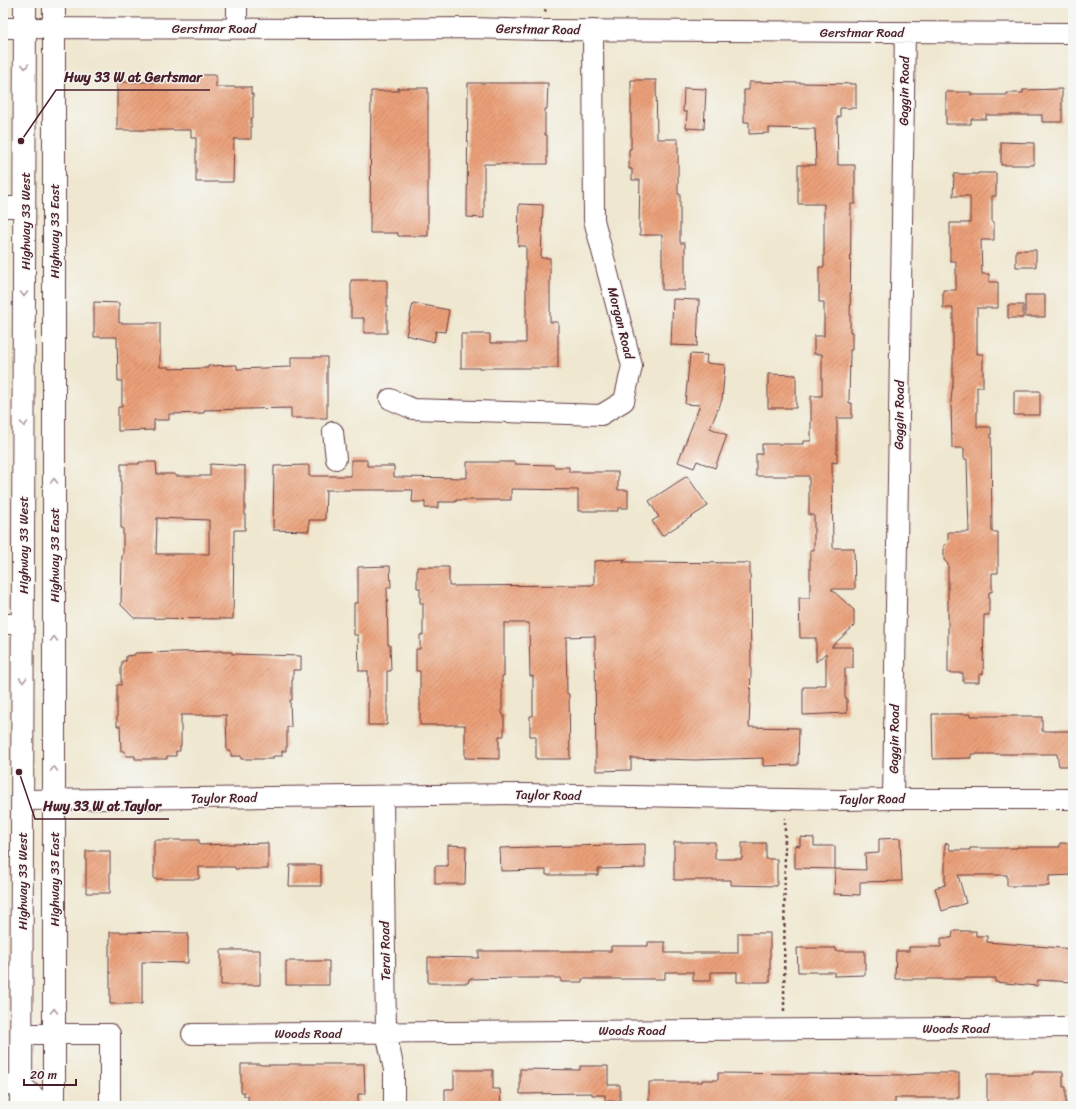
<svg xmlns="http://www.w3.org/2000/svg" width="1076" height="1109" font-family="Sriracha,sans-serif">
<style>
.building{fill:url(#building-hatch);fill-rule:evenodd}
.lines{fill:none;stroke-linecap:round;stroke-linejoin:round}
.minor-casing{stroke:#633d44;stroke-width:22}
.major-casing{stroke:#633d44;stroke-width:24}
.path{stroke:#633d44;stroke-width:2.5;stroke-dasharray:3 3;stroke-linecap:butt}
.minor{stroke:#fff;stroke-width:20}
.major{stroke:#fff;stroke-width:22}
.oneway{stroke:#ae9aa0}
.labels{text-anchor:middle;dominant-baseline:central;stroke-width:3;stroke-linejoin:round;paint-order:stroke}
.street-label{font-size:13px;fill:#4a1f2b;stroke:#f6f6f2}
.leader{fill:none;stroke:#4a1f2b;stroke-width:1.5}
.callout-dot{fill:#4a1f2b;stroke:#f6f6f2;stroke-width:1.5}
.callout-label{font-size:14px;text-anchor:middle;font-weight:bold;fill:#4a1f2b;stroke:#f6f6f2;stroke-width:3;stroke-linejoin:round;paint-order:stroke}
</style>
<defs>
<pattern id="building-hatch" width="6" height="6" patternUnits="userSpaceOnUse"><rect width="6" height="6" fill="#eba079"/><path d="M-1 1l2-2M0 6l6-6M5 7l2-2" fill="none" stroke="#c08263"/></pattern>
</defs>
<rect width="100%" height="100%" fill="#f6f6f2"/>
<filter id="ink" filterUnits="userSpaceOnUse"><feTurbulence type="fractalNoise" baseFrequency=".025" numOctaves="2"/><feDisplacementMap in="SourceGraphic" scale="8" xChannelSelector="R" yChannelSelector="G"/><feConvolveMatrix kernelMatrix="1 2 1 2 8 2 1 2 1" color-interpolation-filters="sRGB"/></filter>
<filter id="wash" filterUnits="userSpaceOnUse"><feTurbulence type="fractalNoise" baseFrequency=".012" numOctaves="4" result="noise"/><feDisplacementMap in="SourceGraphic" scale="16" xChannelSelector="R" yChannelSelector="G"/><feGaussianBlur stdDeviation="0.9" result="paint"/><feColorMatrix in="noise" values="0 0 0 0 0 0 0 0 0 0 0 0 0 0 0 0 0 1.4 0 .05"/><feComposite in="paint" operator="in"/></filter>
<g filter="url(#wash)">
<rect width="100%" height="100%" fill="#efe7cf"/>
<g id="blocks">
<path class="building" d="M196 75H216V87H251V94H253V118H251V139H234L233 182H196V138H191V130H117V82H196Z
M631 80H656L657 139H678V194H680V243H685V290H662V235H640V229L639 228 640 180H632V169H629V149H631Z
M749 82 856 84V108H840V117H837L838 165H855V204H851L850 332H852V350H850L849 403H852V418H837V463L832 462 833 548H854L855 589H831L854 610V626L831 647H853V668H845V698H847V713L803 715V687H816V685H826V653L816 662V638H800L799 598H810V550H814V515H809V476H756V454H762V444H803V441H811V396H822V354H814V336H824V302H819V267H824V204H798V165H816L815 129 769 128V133L749 134V122H744V90H749Z
M468 83H548L547 109H545V135H547V164H484V218L467 217Z
M398 88H428V236H398V233H370L371 91H398Z
M684 88 706 89 704 129 686 128 687 112H683Z
M1062 89V122H1042V115H986V119H971V124H946V92H971V95H1007V93H1023V90Z
M1001 142 1034 143V165H1001Z
M978 173H996V196H992V223H994V240H981L982 274H989V282H998V308H977V354H983V387H977V427H991L992 532H998V573H992V592H989V615H984L983 674H979V682H963V673H948V564L944 560V545L948 541V532H969L967 459H964V448H952L951 400 953 382V308H943V290H956V261H950V223H970V196H953L954 174H978Z
M519 204 543 205 541 258H550V322H558V368H461V334H490V343H526V246H518Z
M1016 250H1036V267H1016Z
M351 280H387V333H364V318H351Z
M1025 295H1045V317H1025Z
M673 299 699 300 697 346 671 345Z
M94 302 119 303V323H160V367H169V369L208 368V366L237 365V369L291 367V357H327V418H291V408L204 410V413L169 414V420H154V430L118 431V407H122V381H118L117 337H94Z
M413 303 449 310 445 332 436 331 434 342 406 335Z
M1008 305H1023V318H1008Z
M690 354 707 355 706 363 725 365 722 400 710 428 727 435 715 468 697 461 694 468 678 462 700 405 685 404Z
M768 374 796 375V408H768Z
M1014 391H1040V415H1014Z
M351 460H367V466H394V477L467 478V462H515V464L554 465V467H569V472H618V490H628V508H618V511H578V490L511 489V500H456V502H438V508H425V502H412L413 490H326L325 520H309V531L273 530 274 466 308 465 309 466V476H351Z
M139 462H156L157 474H175V476H210V464L245 466V530H234L233 619 134 618 121 605 122 555H123V528H121V464H139ZM157 518 209 520V554H156Z
M687 476 708 506 662 536 652 521 659 517 649 501Z
M627 559 622 562 750 563 751 672 749 727 799 728 798 765 763 766V758L695 760 631 758V770L596 771 595 636 566 637 567 694H569L570 759H536V736H530V716H533V676H530L529 623H504V676H502V714L504 715V736H499V759L465 758V725H420V671H416V649H420V635H423V603H420V588H417V567H449V586L594 585V561Z
M390 566 391 587H387L388 645H390L391 671H387V725H368V671H359L358 635H354V603H358V567Z
M222 651V652H232V654L301 656V670H293V680H292V700H290L291 727H287V747H286V751H282V756H273V759H241V756H231V751H227L226 715H181V746H180V751H176V756H167V759H135V756H126L125 751H121L120 726H117V685H121V665H122V661H126V656L135 655V653Z
M932 714H971V716H1033V717H1042V731H1073V766H1059L1057 754H971V758L933 759Z
M800 837 814 838V846H835V869L795 868V845L800 846Z
M900 838 902 881 860 882V895L834 894 835 869 866 870 865 854 879 853V839Z
M154 840H199V845L268 843V869H235V867H199V879H154Z
M674 842H715V859H742V843H766V859H777V886L731 885V880H674Z
M948 843 950 850H970V848H1017V847H1060V843H1073V875L1049 876V886H1007V875H958L966 903 942 911 935 888 945 885V844Z
M645 844V868L598 869V875H546V870L501 871 500 848Z
M448 845 466 846 465 884H435V866H448Z
M86 851H110V893H86Z
M290 865H321V886H289Z
M953 931H976V936H987V942L1073 949V982L1038 980 1037 986 995 982 996 978H966V979H895L896 951H909V947H941V938H952Z
M110 932 188 933V963L142 962V1004H110V972H109V944H110Z
M738 933H770V982H737V972H711V981H693V972H665V979H582V982H561V978H514L469 979 468 983H428V957L479 958V951H611V946H648V942H665V953H738Z
M797 948H836V951H865V975L834 976V972H798Z
M221 950H260V985H221Z
M286 961H329V985H286Z
M241 1064H260V1065H289V1064H364L365 1092 364 1094H358V1105L248 1106V1096H244V1092H241Z
M580 1066H608V1085H620V1101H605V1095H592V1093L520 1094V1069L580 1070Z
M454 1070H493V1089H500L501 1106H445V1089H454Z
M1033 1072H1063V1087H1066V1106H987V1074H1033Z
M718 1073 906 1075 925 1074V1073H959V1098H895V1106H649V1082H702V1080H718Z"/>
</g>
</g>
<g filter="url(#ink)">
<use href="#blocks" fill-opacity="0" stroke="#633d44" stroke-width="1"/>
<g class="lines">
<defs>
<path id="minor" d="M237 3V28
M3 28 336 29 470 28 543 30 1073 33
M3 207H25
M390 399 413 409 601 415 624 401 632 366 594 220 593 30
M333 432 336 459
M3 624H23
M383 796 386 1032 394 1070V1106
M893 799 905 32
M23 800 522 794 843 800 893 799H1073
M22 1034H110V1106
M192 1034 1073 1027
M3 1085 21 1086"/>
<path id="major" d="M21 1086 37 1100 38 1106
M21 1106 25 3
M54 1106V3"/>
</defs>
<use href="#minor" class="minor-casing"/>
<use href="#major" class="major-casing"/>
<path class="path" d="M545 12 546 3
M784 1011 785 818"/>
<use href="#minor" class="minor"/>
<use href="#major" class="major"/>
</g>
<defs><path id="oneway-chevron" d="M-2-3.5L2.5 0L-2 3.5" fill="none" stroke-width="1.6" stroke-linecap="round" stroke-linejoin="round"/></defs>
<g class="oneway">
<use href="#oneway-chevron" transform="translate(25 66) rotate(90)"/>
<use href="#oneway-chevron" transform="translate(24 294) rotate(90)"/>
<use href="#oneway-chevron" transform="translate(24 424) rotate(90)"/>
<use href="#oneway-chevron" transform="translate(54 481) rotate(-90)"/>
<use href="#oneway-chevron" transform="translate(54 639) rotate(-90)"/>
<use href="#oneway-chevron" transform="translate(23 680) rotate(90)"/>
<use href="#oneway-chevron" transform="translate(54 769) rotate(-90)"/>
<use href="#oneway-chevron" transform="translate(54 1011) rotate(-90)"/>
</g>
</g>
<g class="labels">
<g class="street-label">
<text x="214" y="28">Gerstmar Road</text>
<text transform="translate(538 29) rotate(1)">Gerstmar Road</text>
<text x="862" y="32">Gerstmar Road</text>
<text transform="translate(904 91) rotate(-89)">Gaggin Road</text>
<text transform="translate(25 221) rotate(-90)">Highway 33 West</text>
<text transform="translate(54 231) rotate(-90)">Highway 33 East</text>
<text transform="translate(621 323) rotate(76)">Morgan Road</text>
<text transform="translate(899 415) rotate(-89)">Gaggin Road</text>
<text transform="translate(23 545) rotate(-90)">Highway 33 West</text>
<text transform="translate(54 555) rotate(-90)">Highway 33 East</text>
<text transform="translate(894 739) rotate(-89)">Gaggin Road</text>
<text transform="translate(548 795) rotate(1)">Taylor Road</text>
<text transform="translate(224 798) rotate(-1)">Taylor Road</text>
<text transform="translate(872 799) rotate(-1)">Taylor Road</text>
<text transform="translate(54 879) rotate(-90)">Highway 33 East</text>
<text transform="translate(22 881) rotate(-90)">Highway 33 West</text>
<text transform="translate(385 951) rotate(-91)">Terai Road</text>
<text x="956" y="1028">Woods Road</text>
<text x="632" y="1030">Woods Road</text>
<text x="308" y="1033">Woods Road</text>
</g>
</g>
<path class="leader" d="M21 141L56 90H210M19 772L35 819H169"/>
<g class="callout-dot">
<circle cx="21" cy="141" r="4"/>
<circle cx="19" cy="772" r="4"/>
</g>
<g class="callout-label">
<text x="133" y="82">Hwy 33 W at Gertsmar</text>
<text x="102" y="811">Hwy 33 W at Taylor</text>
</g>
<rect width="1076" height="1109" fill="none" stroke="#f6f6f2" stroke-width="16"/>
<path d="M24 1079v6h52v-6" fill="none" stroke="#4a1f2b" stroke-width="2"/>
<text x="30" y="1079" font-size="12" fill="#4a1f2b" stroke="#f6f6f2" stroke-width="3" paint-order="stroke">20 m</text>
</svg>
